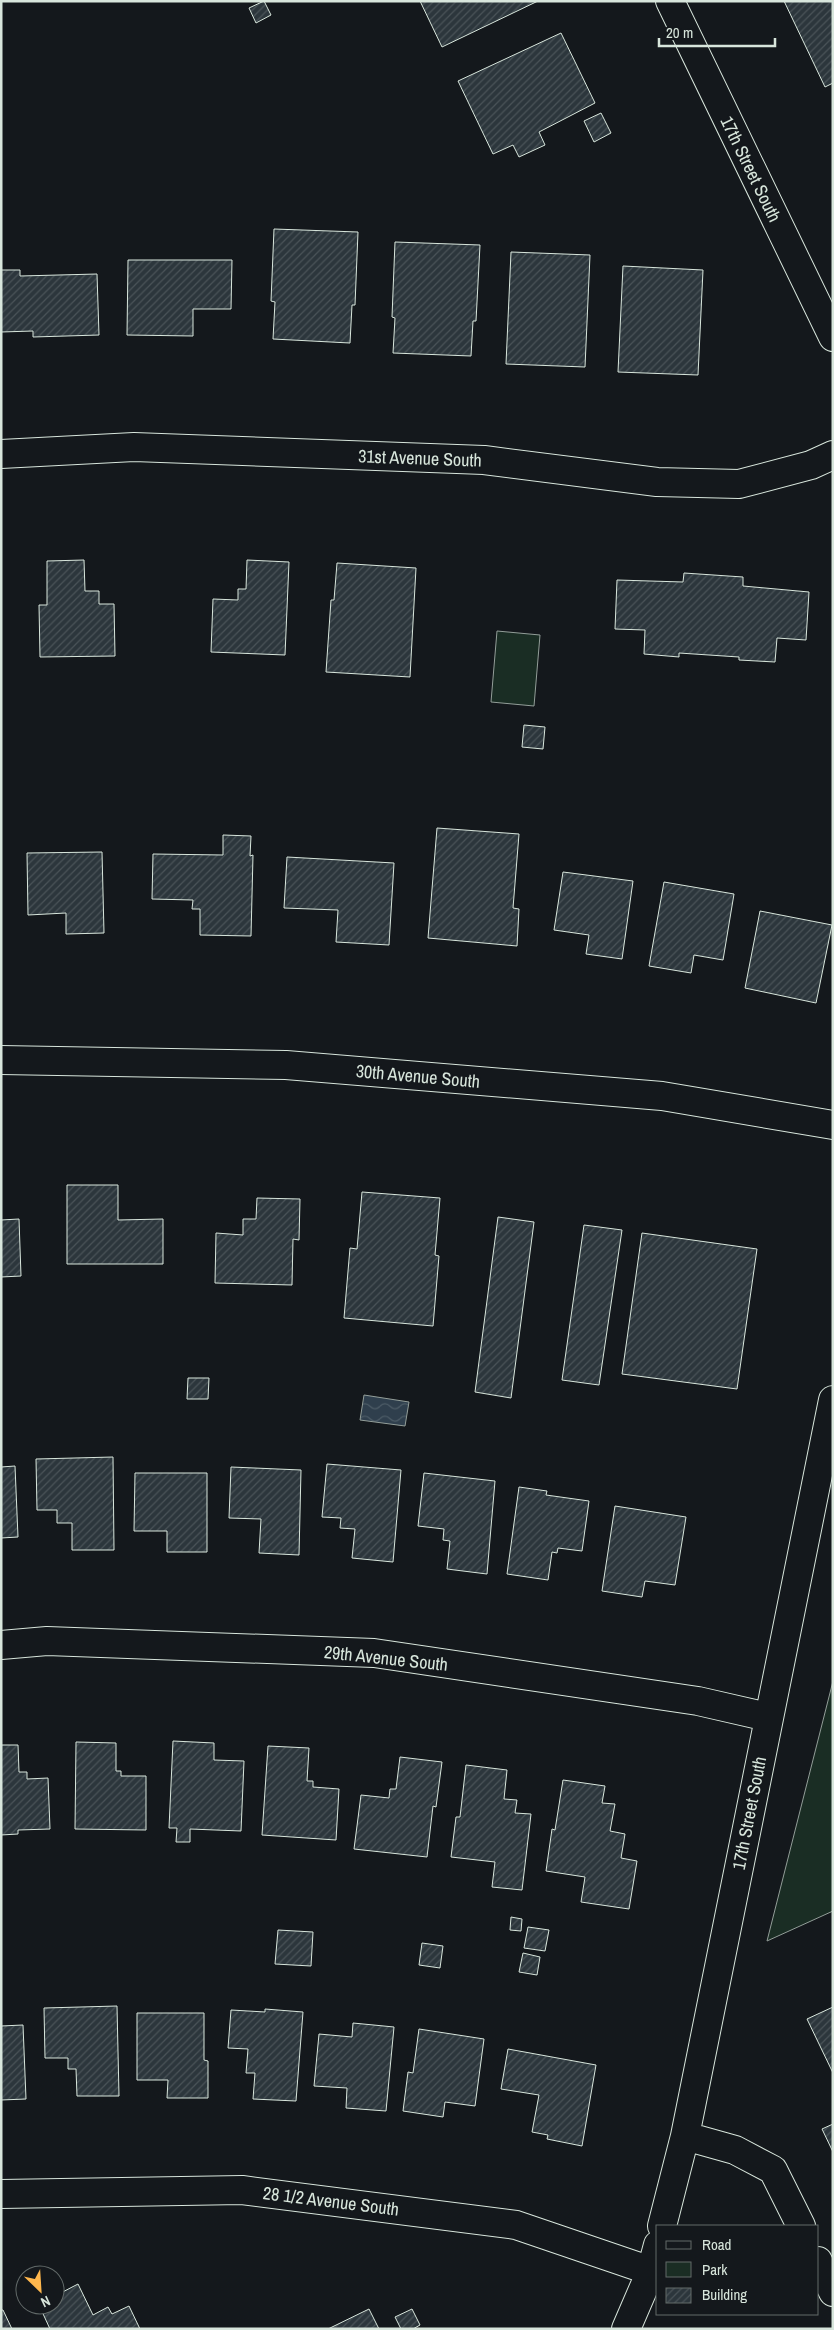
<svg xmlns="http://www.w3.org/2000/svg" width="834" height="2330" font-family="'Archivo Narrow',sans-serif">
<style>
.green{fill:#1a2d24;stroke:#939e99}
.water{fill:url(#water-waves);stroke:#939e99}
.building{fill:url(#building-hatch);stroke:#d8e6dc}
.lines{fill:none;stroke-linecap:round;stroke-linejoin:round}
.minor-casing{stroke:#d8e6dc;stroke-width:30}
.minor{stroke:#14181c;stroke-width:28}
.labels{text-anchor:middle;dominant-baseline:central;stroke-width:4;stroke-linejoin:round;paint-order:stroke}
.street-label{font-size:18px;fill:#d8e6dc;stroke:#14181c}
</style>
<defs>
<pattern id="water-waves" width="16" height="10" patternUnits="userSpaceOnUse" patternTransform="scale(1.25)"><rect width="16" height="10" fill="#2f3f4d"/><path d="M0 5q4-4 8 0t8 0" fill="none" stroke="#4c5b66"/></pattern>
<pattern id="building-hatch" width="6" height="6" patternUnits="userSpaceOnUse" patternTransform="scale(1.25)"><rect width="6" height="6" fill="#2c363c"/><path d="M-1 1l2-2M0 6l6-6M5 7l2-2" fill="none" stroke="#4a5358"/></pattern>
</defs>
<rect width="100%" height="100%" fill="#14181c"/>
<path class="green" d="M497 631 540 635 534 706 491 702Z
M833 1681V1911L767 1941Z"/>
<path class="water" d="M364 1395 409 1402 405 1426 360 1420Z"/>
<path class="building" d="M264 1 271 15 256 23 249 8Z
M420 1H538L442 47Z
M784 1H833V83L825 87Z
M561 33 595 103 539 132 545 145 519 157 513 145 493 154 458 81Z
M601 113 611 133 594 142 584 121Z
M274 229 358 232 355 305H352L350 343 273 339 275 302 271 301Z
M395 242 480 245 476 321H473L471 356 393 353 395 318 392 317Z
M511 252 590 255 585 367 506 364Z
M128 260H232L231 309H193V336L127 335Z
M623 266 703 270 698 375 618 372Z
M1 270H20V276L97 274 99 335 33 337V331L1 332Z
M84 560 85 591H99V604H114L115 656 40 657 39 605H47V561Z
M247 560 289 562 285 655 211 652 213 599 238 600V589H246Z
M337 563 416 568 410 677 326 672 331 600H334Z
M684 573 743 577V586L809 592 806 640 777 638 775 662 739 660V657L679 653V657L644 654 645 630 615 629 617 580 683 582Z
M524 725 545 727 543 749 522 747Z
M437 828 519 834 513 908 519 909 517 946 428 938Z
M223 835 251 836 250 856 253 855 251 936 200 935V909H192L193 900 152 899 153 854 223 855Z
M102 852 104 933 66 934V913L28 915 27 853Z
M287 857 394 863 389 945 336 942 338 910 284 908Z
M563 872 633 881 622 959 586 954 589 935 554 930Z
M664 882 734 894 723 960 694 955 691 973 649 966Z
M760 911 832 925 816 1003 745 988Z
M67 1185H118V1220L163 1219V1264H67Z
M362 1192 440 1198 435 1255 439 1256 433 1326 344 1318 350 1248 357 1249Z
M257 1198 300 1199 299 1240 293 1239 292 1285 215 1283 216 1233 243 1235V1219H256Z
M498 1217 534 1222 511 1398 475 1392Z
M19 1219 21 1276 1 1277V1220Z
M584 1225 622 1230 599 1385 562 1380Z
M642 1233 757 1249 737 1389 622 1374Z
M188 1378H209L208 1399H187Z
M113 1457 114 1550H72V1523H57V1510H37L36 1459Z
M327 1464 401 1470 393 1562 352 1558 355 1529 340 1528 341 1518 322 1517Z
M15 1466 18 1537 1 1538V1467Z
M231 1467 301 1470 299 1555 259 1553 261 1519 229 1518Z
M135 1473H207V1552H167V1531H134Z
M424 1473 495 1481 487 1574 447 1569 450 1541 443 1540 444 1529 418 1526Z
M519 1487 547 1491 546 1495 589 1501 582 1551 558 1548 557 1553 552 1552 548 1580 507 1574Z
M615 1506 686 1517 675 1585 645 1581 642 1597 602 1591Z
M173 1741 214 1743V1760L244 1761 241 1831 190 1829V1842H176L177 1828H169Z
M76 1742 116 1743V1771H121V1776H146V1830L75 1829Z
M1 1745H18L19 1772H27V1779L48 1778 50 1829 18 1830V1834L1 1835Z
M268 1746 309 1748 307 1781H313V1787L339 1789 336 1840 262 1835Z
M400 1757 442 1762 436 1807 433 1806 427 1857 354 1849 361 1795 389 1798 390 1789H396Z
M466 1765 507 1770 504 1799 517 1800 515 1813 531 1814 522 1890 492 1887 495 1862 451 1857 456 1817H460Z
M563 1780 605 1786 602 1803 615 1804 610 1831 625 1834 621 1858 637 1861 629 1909 581 1902 585 1877 546 1871 552 1829 555 1830Z
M511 1917 522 1919 521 1931 510 1930Z
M528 1927 549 1930 545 1951 524 1948Z
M278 1930 313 1932 311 1966 275 1964Z
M422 1943 443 1946 440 1968 419 1965Z
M523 1953 540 1957 537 1975 519 1972Z
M117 2006 119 2096H77L76 2069H68V2058H45L44 2008Z
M833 2007V2073L807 2019Z
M265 2009 303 2012 296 2101 253 2099 255 2073H246L248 2049 228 2048 231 2010 265 2012Z
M137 2013H204V2060L208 2061V2098H167L168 2080H137Z
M353 2023 394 2027 386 2111 346 2108 347 2088 314 2086 319 2034 352 2037Z
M23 2025 26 2099 1 2100V2026Z
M419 2029 484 2039 475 2106 445 2102 443 2117 403 2111 408 2072 413 2073Z
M508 2049 596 2065 582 2146 547 2139 548 2135 532 2132 539 2095 501 2089Z
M833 2124V2152L822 2129Z
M78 2284 93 2315 108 2307 112 2314 129 2306 140 2329H50L39 2305H55V2296Z
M369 2309 379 2329H328Z
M412 2309 420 2325 413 2329H401L395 2317Z
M1 2310H3L12 2329H1Z"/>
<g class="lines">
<defs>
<path id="minor" d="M670 1 833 337
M1 454 134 447 484 460 657 482 739 484 811 465 833 455
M1 1060 286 1065 662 1096 833 1125
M1 1645 47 1641 374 1653 698 1701 768 1717
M685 2136 735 2150 773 2170 801 2226
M1 2194 242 2190 516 2225 651 2271
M662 2226 685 2136 833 1400
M818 2261 833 2292
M626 2329 651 2271 658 2245"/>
</defs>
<use href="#minor" class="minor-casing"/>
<use href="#minor" class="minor"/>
</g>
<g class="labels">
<g class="street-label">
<text transform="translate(751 169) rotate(64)">17th Street South</text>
<text transform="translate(420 458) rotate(2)">31st Avenue South</text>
<text transform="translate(418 1076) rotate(5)">30th Avenue South</text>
<text transform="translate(386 1658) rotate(6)">29th Avenue South</text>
<text transform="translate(749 1813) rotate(-79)">17th Street South</text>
<text transform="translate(331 2201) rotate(7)">28 1/2 Avenue South</text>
</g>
</g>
<rect width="834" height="2330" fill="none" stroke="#d8e6dc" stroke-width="5"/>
<rect x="656" y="2225" width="162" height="90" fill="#14181c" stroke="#626a69"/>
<rect x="666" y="2241" width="25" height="8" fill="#14181c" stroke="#626a69"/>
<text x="702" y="2250" font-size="15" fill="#d8e6dc">Road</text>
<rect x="666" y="2262" width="25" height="15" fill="#1a2d24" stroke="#626a69"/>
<text x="702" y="2275" font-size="15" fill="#d8e6dc">Park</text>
<rect x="666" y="2288" width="25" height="15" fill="url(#building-hatch)" stroke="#626a69"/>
<text x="702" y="2300" font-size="15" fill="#d8e6dc">Building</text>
<g transform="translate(40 2290) rotate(155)"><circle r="24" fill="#14181c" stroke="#626a69"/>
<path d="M0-4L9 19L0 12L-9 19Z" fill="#ffb74d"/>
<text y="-8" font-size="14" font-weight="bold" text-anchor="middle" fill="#d8e6dc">N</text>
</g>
<path d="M659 38v8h116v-8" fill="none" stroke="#d8e6dc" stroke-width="2.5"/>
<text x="666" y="38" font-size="15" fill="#d8e6dc" stroke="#14181c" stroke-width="4" paint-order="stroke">20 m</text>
</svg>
